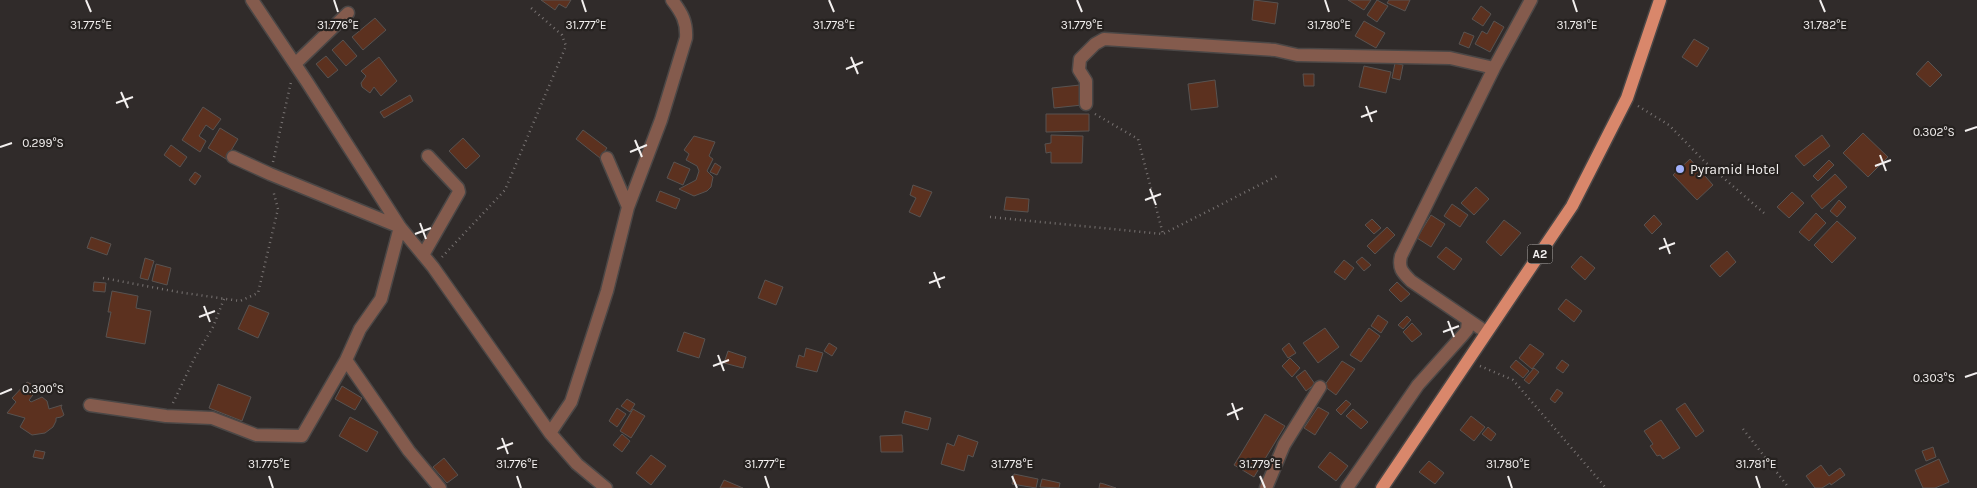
<svg xmlns="http://www.w3.org/2000/svg" width="1977" height="488" font-family="Karla,sans-serif">
<style>
.building{fill:#5c311f;stroke:#585351}
.lines{fill:none;stroke-linecap:round;stroke-linejoin:round}
.minor-casing{stroke:#4b4746;stroke-width:15}
.major-casing{stroke:#4b4746;stroke-width:15}
.path{stroke:#787372;stroke-width:2.5;stroke-dasharray:1 4;stroke-linecap:butt}
.minor{stroke:#845b4d;stroke-width:12}
.major{stroke:#d9876b;stroke-width:12}
.ticks{fill:none;stroke:#f3f0ef;stroke-width:2}
.poi-dot{fill:#a2b2fd;stroke:#262220;stroke-width:2}
.labels{text-anchor:middle;dominant-baseline:central;stroke-width:4.5;stroke-linejoin:round;paint-order:stroke}
.shield{fill:#262220;stroke:#b6b2b1;stroke-width:1}
.shield-label{font-size:12px;font-weight:bold;fill:#f3f0ef}
.poi-label{font-size:14px;fill:#f3f0ef;stroke:#262220;text-anchor:start}
.ticks-label{font-size:12px;text-anchor:middle;fill:#f3f0ef;stroke:#262220;stroke-width:4.5;stroke-linejoin:round;paint-order:stroke}
</style>
<rect width="100%" height="100%" fill="#302b2a"/>
<path class="building" d="M541 0H571L566 8 559 4 555 10Z
M1254 0 1278 3 1275 24 1252 20Z
M1348 0H1371L1364 10Z
M1377 0 1388 6 1377 22 1367 15Z
M1389 0H1410L1405 11 1387 3Z
M1481 6 1491 14 1483 26 1472 19Z
M375 18 386 30 363 50 352 37Z
M1364 21 1385 33 1376 48 1355 36Z
M1494 21 1504 27 1490 52 1475 44 1482 31 1487 34Z
M1464 32 1474 36 1469 48 1459 44Z
M1694 39 1709 48 1697 67 1682 57Z
M343 40 357 56 346 66 332 50Z
M326 56 338 70 328 78 316 64Z
M379 57 397 81 381 96 374 87 370 93 362 87 361 83 366 76 361 71Z
M1928 61 1942 75 1930 87 1916 74Z
M1395 63 1403 65 1400 80 1392 78Z
M1364 66 1391 72 1386 93 1359 87Z
M1303 74H1314V86H1304Z
M1215 80 1218 107 1191 110 1188 84Z
M1080 85 1082 105 1054 108 1052 88Z
M410 95 413 101 384 118 380 112Z
M203 107 221 119 213 130 206 125 199 136 206 141 200 152 182 140Z
M1046 114H1089V131L1046 132Z
M220 128 238 139 226 159 208 148Z
M583 130 607 148 600 158 576 139Z
M1863 133 1888 157 1868 177 1843 153Z
M1051 135 1083 136 1082 163H1051V152L1046 153 1045 144 1051 143Z
M1822 135 1830 146 1804 166 1795 156Z
M694 136 715 142 709 156 713 159 707 171 713 177 711 187 707 191 694 196 679 189 696 180 699 171 697 166 686 160 689 154 684 150Z
M463 138 480 156 466 169 449 151Z
M171 145 187 157 180 167 164 155Z
M1690 159 1713 185 1697 200 1673 175Z
M1829 160 1834 165 1818 181 1813 176Z
M674 162 690 169 683 185 667 178Z
M715 163 721 167 717 175 710 172Z
M195 172 201 176 195 185 189 180Z
M1835 174 1847 187 1822 209 1811 196Z
M913 185 932 192 920 217 909 212 916 198 910 195Z
M1476 187 1489 199 1474 215 1461 203Z
M660 191 680 199 676 209 656 201Z
M1792 192 1804 203 1789 218 1777 207Z
M1006 197 1029 199 1028 212 1004 210Z
M1839 200 1846 207 1837 217 1830 211Z
M1452 204 1468 215 1460 227 1444 216Z
M1816 213 1826 223 1809 241 1799 232Z
M1431 215 1445 224 1431 247 1417 238Z
M1654 215 1662 224 1652 234 1644 225Z
M1372 219 1381 228 1374 234 1365 225Z
M1504 220 1521 233 1501 256 1486 242Z
M1837 221 1856 238 1832 263 1814 245Z
M1387 227 1395 235 1375 254 1367 246Z
M91 237 111 244 107 255 87 248Z
M1446 247 1462 259 1454 270 1437 257Z
M1727 251 1736 262 1720 277 1710 266Z
M1581 256 1595 268 1585 280 1571 267Z
M1362 257 1371 265 1364 271 1356 262Z
M145 258 154 261 148 280 140 278Z
M1344 260 1354 268 1345 280 1334 272Z
M156 264 171 268 167 285 152 281Z
M765 280 783 287 776 305 758 298Z
M94 282 106 283 105 292 93 291Z
M1397 282 1410 294 1401 302 1389 290Z
M112 291 138 296 136 308 151 311 145 344 106 337 111 312H108Z
M1566 299 1582 311 1574 322 1558 309Z
M249 305 269 313 258 338 238 329Z
M1378 315 1388 322 1381 333 1371 326Z
M1407 316 1411 320 1403 329 1398 325Z
M1412 323 1422 334 1412 342 1403 332Z
M1325 328 1339 347 1318 363 1303 343Z
M1369 328 1380 336 1361 362 1350 355Z
M684 332 705 339 699 358 677 351Z
M829 343 837 348 832 356 824 351Z
M1289 343 1296 353 1288 358 1282 349Z
M1530 344 1544 354 1532 369 1519 358Z
M806 348 823 353 817 372 796 367 799 355 804 357Z
M728 351 746 357 743 368 724 363Z
M1290 358 1300 368 1292 377 1282 366Z
M1516 360 1529 371 1523 378 1510 367Z
M1562 360 1569 365 1563 373 1556 368Z
M1342 361 1355 369 1336 395 1324 386Z
M1534 368 1539 372 1529 384 1524 380Z
M1305 370 1315 384 1306 391 1296 377Z
M27 382 33 385 36 391 29 400 31 402 42 397 47 401 49 409 62 405 61 407 64 415 61 417 56 418V421L53 427 45 433 32 435 20 427 25 418 7 413 16 402 12 398Z
M218 384 251 397 242 421 209 408Z
M342 386 362 398 355 410 335 399Z
M1557 389 1563 393 1555 403 1550 399Z
M627 399 635 404 630 412 621 406Z
M1346 400 1351 404 1341 415 1336 410Z
M1685 403 1704 431 1696 437 1676 409Z
M1318 407 1329 413 1315 435 1304 428Z
M617 408 626 414 617 427 609 421Z
M633 409 645 416 631 438 620 431Z
M1353 409 1368 422 1361 429 1346 416Z
M905 411 931 418 928 430 902 423Z
M1265 414 1285 426 1254 477 1234 465Z
M1471 416 1485 427 1474 441 1460 430Z
M350 417 378 432 367 452 339 436Z
M1661 420 1680 448 1663 459 1660 455 1657 456 1650 446 1653 444 1644 431Z
M1488 427 1496 434 1491 441 1482 434Z
M622 434 630 441 622 452 613 445Z
M902 435 903 452H881L880 436Z
M958 435 978 442 973 457 968 455 964 471 941 464 947 443 954 446Z
M1933 447 1936 457 1926 461 1922 451Z
M35 450 45 452 43 459 33 457Z
M1330 452 1348 466 1336 481 1318 467Z
M651 455 666 466 651 485 636 473Z
M444 458 458 475 447 483 433 467Z
M1939 459 1949 482 1935 488H1923L1915 470Z
M1429 461 1444 473 1435 484 1419 472Z
M1821 465 1829 476 1840 468 1845 475 1831 485 1830 483 1822 488H1815L1806 476Z
M1014 474 1038 479 1036 488 1012 484Z
M1042 479 1060 483 1059 488 1040 487Z
M724 480 743 488H720Z
M1100 483 1104 484 1116 488H1099Z"/>
<g class="lines">
<defs>
<path id="minor" d="M252 0 307 82 400 227 433 267 550 433 577 464 606 488
M295 64 348 13
M1086 104V81L1079 70 1080 59 1095 44 1104 39 1275 50 1297 55 1450 58 1494 68
M233 157 270 174 400 227 381 299 360 329 346 360 409 451 440 488
M607 158 628 207
M423 255 459 192 458 188 428 156
M1486 332 1411 281C1402 272 1398 268 1401 256L1494 68 1531 0
M90 405 166 416 212 418 256 435 302 436 346 360
M550 433 571 402 607 291 628 207 661 120 686 38C687 22 682 13 672 0
M1266 488 1284 445 1320 387
M1347 488 1418 385 1462 336 1467 330 1468 320"/>
<path id="major" d="M1382 488 1572 206 1627 98 1660 0"/>
</defs>
<use href="#minor" class="minor-casing"/>
<use href="#major" class="major-casing"/>
<path class="path" d="M1638 106 1669 125 1705 162 1764 213
M1095 114 1138 139 1163 234
M273 162 291 82
M990 217 1163 234 1277 176
M442 257 505 190 566 46 562 35 530 7
M103 278 178 292 240 301 258 293 278 209 273 190
M1480 366 1513 380 1606 488
M173 403 194 359 213 327 224 299
M1743 429 1789 488"/>
<use href="#minor" class="minor"/>
<use href="#major" class="major"/>
</g>
<path class="ticks" d="M86 0 91 12M334 0 338 12M582 0 586 12M829 0 834 12M1077 0 1082 12M1325 0 1329 12M1573 0 1577 12M1820 0 1825 12M851 57 858 74M846 69 863 62M121 92 128 108M116 103 133 97M1366 106 1372 122M1361 117 1377 111M1965 131 1977 127M635 140 642 157M0 147 12 143M630 152 647 145M1880 155 1886 171M1875 166 1891 160M1150 189 1156 205M1145 200 1161 194M420 223 426 239M415 234 431 228M1664 238 1670 254M1659 249 1675 243M934 272 940 288M929 283 945 277M204 306 210 322M199 317 215 311M1448 321 1454 337M1443 332 1459 326M718 355 724 371M713 366 729 360M1965 377 1977 373M0 394 12 389M1232 403 1238 420M1227 415 1243 408M502 438 508 454M497 449 513 443M269 476 273 488M517 476 521 488M765 476 769 488M1012 476 1017 488M1260 476 1265 488M1508 476 1512 488M1756 476 1760 488"/>
<circle class="poi-dot" cx="1680" cy="169" r="5"/>
<g class="labels">
<rect class="shield" x="1527.5" y="244.5" width="25" height="19" rx="4"/>
<g class="shield-label">
<text x="1540" y="254">A2</text>
</g>
<g class="poi-label">
<text x="1690" y="169">Pyramid Hotel</text>
</g>
</g>
<g class="ticks-label">
<text x="91" y="29">31.775°E</text>
<text x="338" y="29">31.776°E</text>
<text x="586" y="29">31.777°E</text>
<text x="834" y="29">31.778°E</text>
<text x="1082" y="29">31.779°E</text>
<text x="1329" y="29">31.780°E</text>
<text x="1825" y="29">31.782°E</text>
<text x="1577" y="29">31.781°E</text>
<text x="1934" y="136">0.302°S</text>
<text x="43" y="147">0.299°S</text>
<text x="1934" y="382">0.303°S</text>
<text x="43" y="393">0.300°S</text>
<text x="269" y="468">31.775°E</text>
<text x="517" y="468">31.776°E</text>
<text x="765" y="468">31.777°E</text>
<text x="1012" y="468">31.778°E</text>
<text x="1260" y="468">31.779°E</text>
<text x="1508" y="468">31.780°E</text>
<text x="1756" y="468">31.781°E</text>
</g>
</svg>
